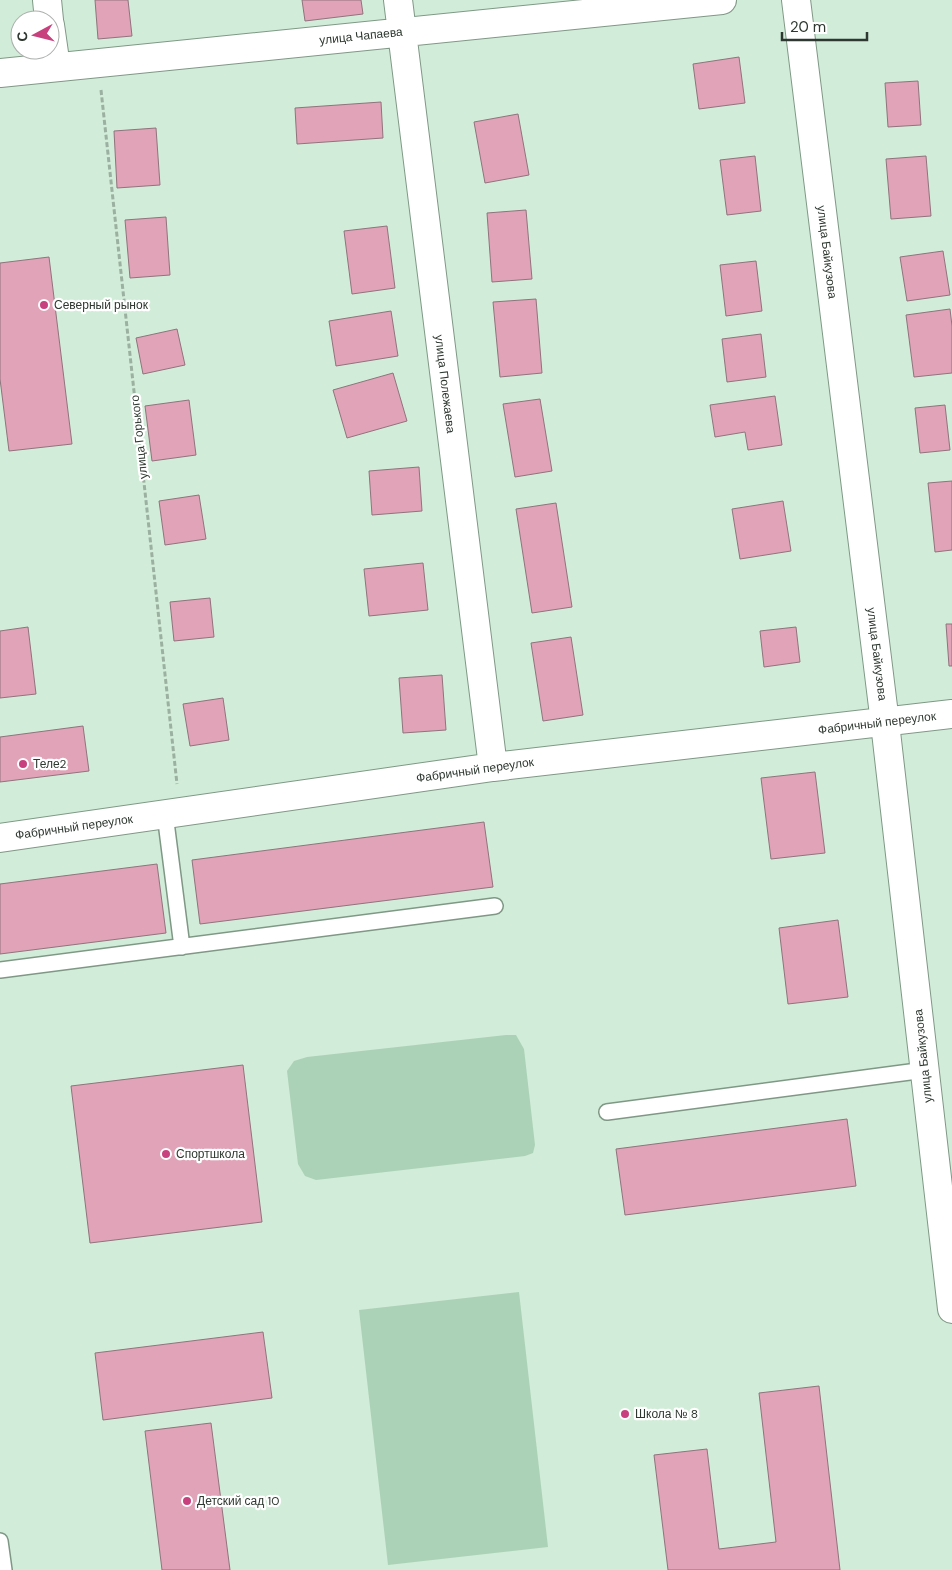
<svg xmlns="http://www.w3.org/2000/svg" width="952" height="1570" font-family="'DM Sans',sans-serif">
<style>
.green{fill:#abd2b6}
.building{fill:#e0a3b8;stroke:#90737d}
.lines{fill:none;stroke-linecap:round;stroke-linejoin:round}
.service-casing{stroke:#7f9886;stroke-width:18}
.minor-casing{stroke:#7f9886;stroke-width:30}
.path{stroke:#9bb0a0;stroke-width:3;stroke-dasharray:5 2.5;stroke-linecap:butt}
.service{stroke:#fff;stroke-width:15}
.minor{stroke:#fff;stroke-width:28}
.poi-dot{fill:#c8407d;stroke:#fff;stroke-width:2}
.labels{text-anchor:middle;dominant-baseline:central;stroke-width:4.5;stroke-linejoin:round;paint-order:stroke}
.street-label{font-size:12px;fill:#2e3830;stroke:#fff}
.poi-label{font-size:12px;fill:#2e3830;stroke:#fff;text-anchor:start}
</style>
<rect width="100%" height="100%" fill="#d1ecd8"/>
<path class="green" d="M506 1035H516L524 1049 535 1145 533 1153 525 1156 316 1180 305 1176 298 1164 287 1071 294 1061 307 1057Z
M519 1292 548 1547 388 1565 359 1310Z"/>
<path class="building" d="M95 0H128L132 36 98 39Z
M302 0H361L363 14 305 21Z
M739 57 745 103 699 109 693 64Z
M918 81 921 125 888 127 885 83Z
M381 102 383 138 297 144 295 108Z
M518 114 529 175 485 183 474 122Z
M156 128 160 185 117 188 114 131Z
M755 156 761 211 727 215 720 160Z
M926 156 931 216 891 219 886 159Z
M526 210 532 279 492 282 487 213Z
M166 217 170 275 130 278 125 220Z
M387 226 395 288 352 294 344 231Z
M943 251 950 295 907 301 900 257Z
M49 257 72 444 9 451 0 379V263Z
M756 261 762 311 726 316 720 265Z
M536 299 542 373 500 377 493 302Z
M950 309 952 326V373L914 377 906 315Z
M391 311 398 356 336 366 329 321Z
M177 329 185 365 143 374 136 338Z
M761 334 766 377 727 382 722 339Z
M393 373 407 421 347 438 333 390Z
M775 396 782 445 748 450 745 432 715 437 710 405Z
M540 399 552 471 515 477 503 404Z
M189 400 196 455 152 461 145 406Z
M945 405 950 450 920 453 915 408Z
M419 467 422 511 372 515 369 471Z
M952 481V550L935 552 928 483Z
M199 495 206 539 165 545 159 501Z
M783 501 791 551 740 559 732 509Z
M556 503 572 607 532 613 516 509Z
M423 563 428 610 369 616 364 569Z
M210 598 214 637 174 641 170 602Z
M946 624H952V666H949Z
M28 627 36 694 0 698V631Z
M796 627 800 662 764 667 760 631Z
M571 637 583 715 543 721 531 643Z
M442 675 446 730 403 733 399 678Z
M223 698 229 740 190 746 183 704Z
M83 726 89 771 0 782V737Z
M815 772 825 853 771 859 761 778Z
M484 822 493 887 200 924 192 860Z
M157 864 166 933 0 954V884Z
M838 920 848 997 788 1004 779 928Z
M243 1065 262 1222 90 1243 71 1086Z
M847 1119 856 1186 625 1215 616 1149Z
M263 1332 272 1398 103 1420 95 1353Z
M819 1386 840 1570H668L654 1455 707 1449 719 1549 776 1542 759 1393Z
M211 1423 230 1570H162L145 1431Z"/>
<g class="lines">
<defs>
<path id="service" d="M165 814 182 947
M0 970 495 906
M607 1112 925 1070
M0 1541 4 1570"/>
<path id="minor" d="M47 0 49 20
M398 0 493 767
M796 0 885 723 952 1309
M50 25 56 67
M0 73 722 0
M0 838 493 767 952 714"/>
</defs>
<use href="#service" class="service-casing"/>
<use href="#minor" class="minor-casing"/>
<path class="path" d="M101 90 177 784"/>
<use href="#service" class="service"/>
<use href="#minor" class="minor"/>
</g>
<g class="poi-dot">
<circle cx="44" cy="305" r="5"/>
<circle cx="23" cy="764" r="5"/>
<circle cx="166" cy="1154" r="5"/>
<circle cx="625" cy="1414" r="5"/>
<circle cx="187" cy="1501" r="5"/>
</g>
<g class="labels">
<g class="street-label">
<text transform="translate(361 36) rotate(-6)">улица Чапаева</text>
<text transform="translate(827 252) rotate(83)">улица Байкузова</text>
<text transform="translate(445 384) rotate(83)">улица Полежаева</text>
<text transform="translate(139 437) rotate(-96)">улица Горького</text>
<text transform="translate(877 654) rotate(83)">улица Байкузова</text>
<text transform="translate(877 723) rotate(-7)">Фабричный переулок</text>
<text transform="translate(475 770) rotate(-8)">Фабричный переулок</text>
<text transform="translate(74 827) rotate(-8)">Фабричный переулок</text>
<text transform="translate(923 1056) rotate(-96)">улица Байкузова</text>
</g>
<g class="poi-label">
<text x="54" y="305">Северный рынок</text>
<text x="33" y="764">Теле2</text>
<text x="176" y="1154">Спортшкола</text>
<text x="635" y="1414">Школа № 8</text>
<text x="197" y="1501">Детский сад 10</text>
</g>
</g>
<g transform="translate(35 35) rotate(263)"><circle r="24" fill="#ffffff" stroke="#abafac"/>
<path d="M0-4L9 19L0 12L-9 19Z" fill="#c8407d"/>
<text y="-8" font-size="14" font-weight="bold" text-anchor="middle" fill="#2e3830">С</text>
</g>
<path d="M782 32v8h85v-8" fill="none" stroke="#2e3830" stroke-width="2.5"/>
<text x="790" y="32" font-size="15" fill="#2e3830" stroke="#ffffff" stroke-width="4" paint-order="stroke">20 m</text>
</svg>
